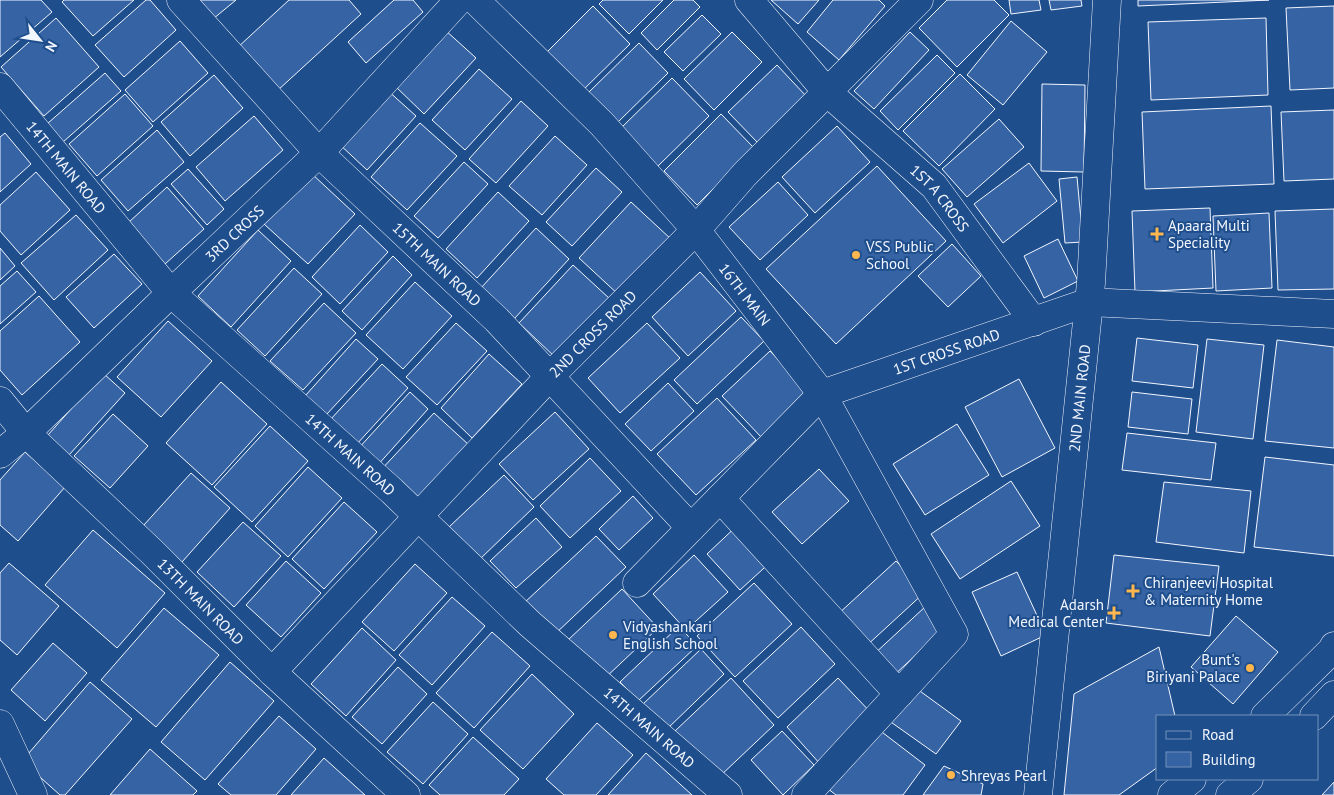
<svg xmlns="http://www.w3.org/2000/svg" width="1334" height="795" font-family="'PT Sans',sans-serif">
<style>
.building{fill:#3563a3;stroke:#f2f6ff}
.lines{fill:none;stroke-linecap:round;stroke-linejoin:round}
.minor-casing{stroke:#f2f6ff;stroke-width:29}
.tertiary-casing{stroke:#f2f6ff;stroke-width:29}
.secondary-casing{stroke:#f2f6ff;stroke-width:29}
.minor{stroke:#1f4e8c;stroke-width:28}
.tertiary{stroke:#1f4e8c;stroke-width:28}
.secondary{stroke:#1f4e8c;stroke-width:28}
.poi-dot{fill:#ffb74d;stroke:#1f4e8c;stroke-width:2}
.labels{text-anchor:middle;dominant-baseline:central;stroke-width:4;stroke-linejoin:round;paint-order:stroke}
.street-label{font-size:15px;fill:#f2f6ff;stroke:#1f4e8c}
.poi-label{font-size:15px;fill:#f2f6ff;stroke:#1f4e8c;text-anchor:start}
</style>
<rect width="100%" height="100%" fill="#1f4e8c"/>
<path class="building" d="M0 0H41L52 12 0 57Z
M64 0H134L93 36 62 2Z
M146 0H150L176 30 124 77 95 45Z
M198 0H236L213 19Z
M289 0H349L361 14 277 91 237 48Z
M394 0H413L423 12 366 63 348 42Z
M603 0H663L629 34 599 4Z
M674 0H693L700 7 657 50 641 33Z
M771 0H819L798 24Z
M833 0H879L885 6 839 60 807 32Z
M947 0H994L1009 15 957 67 919 28Z
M1009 0H1039L1041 10 1011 14Z
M1049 0H1081L1082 6 1051 10Z
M1138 0H1269L1138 6Z
M593 6 630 44 581 92 545 54Z
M1334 6V88L1290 90 1286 8Z
M702 15 721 34 683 71 664 52Z
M56 18 99 67 44 116 1 67Z
M1266 18 1268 95 1151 100 1148 22Z
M1011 21 1047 52 1003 105 967 75Z
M444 29 476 58 424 114 393 84Z
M732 32 762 62 714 110 684 79Z
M910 32 929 50 874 109 854 91Z
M180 41 208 73 153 122 125 90Z
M639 43 668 73 616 124 587 94Z
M937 55 955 73 898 130 880 111Z
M777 65 806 96 758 143 728 112Z
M479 69 512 99 465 150 432 120Z
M105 73 121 91 63 142 47 124Z
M960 74 995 109 939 166 903 131Z
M214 75 243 108 190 156 161 122Z
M672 78 709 116 657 167 620 129Z
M1042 84 1085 85 1084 172 1041 171Z
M386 89 416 116 367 170 337 142Z
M125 94 153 126 97 176 69 144Z
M521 101 548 126 496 183 469 159Z
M1271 106 1274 184 1145 189 1142 112Z
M1334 110V179L1284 181 1281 112Z
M721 114 754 148 697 205 664 171Z
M254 116 283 150 225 201 196 167Z
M999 119 1024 147 967 197 942 169Z
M420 123 457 156 407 210 371 177Z
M837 126 870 162 815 213 782 177Z
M157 130 184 162 128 211 101 180Z
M5 133 31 164 0 192V137Z
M555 136 587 165 542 215 509 186Z
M464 162 488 184 438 238 414 216Z
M1029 163 1057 201 1003 243 974 204Z
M877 166 946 241 836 344 766 269Z
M596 168 622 192 572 246 546 222Z
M188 169 224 209 207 225 171 184Z
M36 172 70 210 21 255 0 231V205Z
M311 173 355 214 308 264 264 224Z
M1077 177 1083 242 1065 243 1059 179Z
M778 182 808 215 760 260 729 227Z
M167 187 204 229 165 264 128 223Z
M498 192 529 221 477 278 446 249Z
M631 202 672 240 620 296 579 258Z
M1210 208 1213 288 1135 292 1132 211Z
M1334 209V289L1278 290 1275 211Z
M1269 213 1272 288 1216 291 1213 216Z
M76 215 108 250 54 300 21 263Z
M360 225 388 252 340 304 312 277Z
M536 228 569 259 514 319 480 289Z
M258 230 291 261 231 327 198 296Z
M1058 239 1078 281 1044 298 1024 256Z
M952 244 981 276 948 307 918 276Z
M0 248 15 266 0 280Z
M114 254 142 284 94 328 66 297Z
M393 256 412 275 362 330 342 311Z
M573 265 610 299 556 358 519 323Z
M294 268 322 294 265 356 237 330Z
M17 271 36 292 0 324V286Z
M700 272 736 311 688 356 652 317Z
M415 282 452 316 403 369 366 335Z
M39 296 80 342 22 395 0 370V331Z
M324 303 356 333 303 390 270 361Z
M741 317 764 341 697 404 674 380Z
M168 321 212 361 161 417 117 377Z
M456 323 487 351 437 405 406 377Z
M647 323 680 358 620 413 588 378Z
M1137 338 1198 345 1193 388 1132 381Z
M356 339 378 359 326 415 305 396Z
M1207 339 1264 345 1253 439 1196 432Z
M1277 340 1334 347V448L1265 441Z
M770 351 811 394 763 439 722 396Z
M489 354 522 384 472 438 441 408Z
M382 364 408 388 356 445 329 421Z
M103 373 125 393 69 455 48 435Z
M1019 379 1055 448 1002 477 965 407Z
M221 382 267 424 212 485 166 443Z
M668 383 694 411 651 451 625 424Z
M410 392 428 409 376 467 357 450Z
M1132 392 1192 399 1188 434 1128 427Z
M717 398 756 440 696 495 657 454Z
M555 412 589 449 533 500 499 464Z
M434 413 469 445 414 505 379 472Z
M113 414 148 446 110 488 74 456Z
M957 424 989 475 925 515 893 464Z
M270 426 308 461 252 522 214 487Z
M1127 433 1216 443 1211 480 1122 470Z
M25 452 65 487 18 541 0 525V480Z
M1265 457 1334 465V556L1254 547Z
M590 458 621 491 570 538 540 506Z
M308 467 342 498 288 557 255 526Z
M819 469 849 501 802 544 772 512Z
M191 473 230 508 182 562 143 526Z
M504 475 534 507 479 560 449 527Z
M1011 481 1040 526 960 579 931 534Z
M1164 482 1251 491 1244 553 1156 542Z
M633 496 653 518 619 550 599 529Z
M344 502 377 532 324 589 292 559Z
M536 518 562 547 516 588 490 561Z
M243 522 281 556 234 607 197 572Z
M741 522 775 558 740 590 707 554Z
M93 530 165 593 117 648 45 585Z
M596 536 626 567 554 635 524 603Z
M694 555 728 592 686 630 653 594Z
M1114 555 1219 566 1210 636 1106 623Z
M286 561 321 593 281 637 246 605Z
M896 561 925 592 864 648 837 615Z
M9 563 59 606 17 655 0 640V573Z
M415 564 447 593 394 651 362 622Z
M1017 572 1046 635 1001 656 972 592Z
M754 583 792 624 735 677 697 636Z
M622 589 658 628 603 680 567 641Z
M452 597 485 626 432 685 399 655Z
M926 606 946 627 892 677 872 656Z
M164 608 219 655 156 727 101 680Z
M1236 616 1278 652 1233 704 1191 667Z
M679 626 697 646 638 701 620 682Z
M801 627 835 664 778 718 743 681Z
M362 628 396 660 346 716 311 684Z
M492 632 530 666 474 728 436 693Z
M53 643 87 673 45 721 11 690Z
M1159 647 1175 716H1158V767L1119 795H1064L1074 694Z
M701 649 724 674 666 730 642 705Z
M230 662 274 701 205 780 161 742Z
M398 667 427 694 382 744 352 717Z
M532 674 574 714 523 769 480 730Z
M731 678 774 725 718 778 675 731Z
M838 678 874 716 821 765 787 727Z
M90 682 132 719 65 795H60L22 761Z
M913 686 961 721 936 754 888 720Z
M433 702 468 734 423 784 387 752Z
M279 716 316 749 276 795H231L218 784Z
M597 723 633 755 596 795H564L546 779Z
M874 726 925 765 903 795H836L827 788Z
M782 731 814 765 783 795 751 760Z
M473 737 519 779 504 795H440L429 785Z
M150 749 197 791 193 795H110Z
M646 753 692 795H608Z
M324 758 365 795H291Z
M944 766 983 784 981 795H923Z
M1334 782V795H1322Z"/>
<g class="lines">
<defs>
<g id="minor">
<path id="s1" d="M181 0 319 153 497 320 691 528"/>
<path id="s2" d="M475 0 602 124 696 230 822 394 954 634 806 795"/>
<path id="s3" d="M749 0 827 92 934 186 1034 322"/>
<path id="s4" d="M0 87 171 293 392 491 530 624 728 795"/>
<path id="s5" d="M0 401 26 433 152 552 272 672 406 795"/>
<path id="s6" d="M0 454 26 433 171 293 319 153 459 0"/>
<path d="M720 498 899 694"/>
<path id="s7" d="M637 583 822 394 1089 302 1334 314"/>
<path id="s8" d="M272 672 550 376 696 230 745 174 919 0"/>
<path d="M0 724 33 795"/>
</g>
<g id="tertiary">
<path id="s9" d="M1038 795 1091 283 1107 0"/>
</g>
<path id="secondary" d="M1265 716 1332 650 1334 646
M1314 716 1334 695
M1172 795 1192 779
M1230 795 1249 779"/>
</defs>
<use href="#minor" class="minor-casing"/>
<use href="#tertiary" class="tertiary-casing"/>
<use href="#secondary" class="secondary-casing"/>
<use href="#minor" class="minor"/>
<use href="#tertiary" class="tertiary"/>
<use href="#secondary" class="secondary"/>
</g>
<g class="poi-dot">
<path d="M1154.5 226.5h5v5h5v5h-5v5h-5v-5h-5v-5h5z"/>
<circle cx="856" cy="255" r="5"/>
<path d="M1130.5 583.5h5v5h5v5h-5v5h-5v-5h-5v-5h5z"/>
<path d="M1111.5 605.5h5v5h5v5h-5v5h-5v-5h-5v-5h5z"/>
<circle cx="613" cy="635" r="5"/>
<circle cx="1250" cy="668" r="5"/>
<circle cx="951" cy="775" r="5"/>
</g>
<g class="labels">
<g class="street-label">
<text stroke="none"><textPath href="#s4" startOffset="104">14TH MAIN ROAD</textPath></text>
<text stroke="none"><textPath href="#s3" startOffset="276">1ST A CROSS</textPath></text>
<text stroke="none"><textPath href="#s6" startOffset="322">3RD CROSS</textPath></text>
<text stroke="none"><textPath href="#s1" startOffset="368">15TH MAIN ROAD</textPath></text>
<text stroke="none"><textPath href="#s2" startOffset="400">16TH MAIN</textPath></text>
<text stroke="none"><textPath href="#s8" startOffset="466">2ND CROSS ROAD</textPath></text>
<text stroke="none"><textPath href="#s7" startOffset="396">1ST CROSS ROAD</textPath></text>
<text stroke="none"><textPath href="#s9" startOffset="399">2ND MAIN ROAD</textPath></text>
<text stroke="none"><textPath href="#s4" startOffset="509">14TH MAIN ROAD</textPath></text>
<text stroke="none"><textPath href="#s5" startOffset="284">13TH MAIN ROAD</textPath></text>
<text stroke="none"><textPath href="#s4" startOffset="914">14TH MAIN ROAD</textPath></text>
</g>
<g class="poi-label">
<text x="1168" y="225">Apaara Multi<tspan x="1168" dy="17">Speciality</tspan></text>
<text x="866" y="246">VSS Public<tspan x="866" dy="17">School</tspan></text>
<text x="1144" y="582">Chiranjeevi Hospital<tspan x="1144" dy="17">&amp; Maternity Home</tspan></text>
<text x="1104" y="604" text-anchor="end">Adarsh<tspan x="1104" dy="17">Medical Center</tspan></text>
<text x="623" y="626">Vidyashankari<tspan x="623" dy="17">English School</tspan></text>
<text x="1240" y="659" text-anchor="end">Bunt's<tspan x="1240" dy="17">Biriyani Palace</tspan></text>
<text x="961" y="775">Shreyas Pearl</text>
</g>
</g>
<rect x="1156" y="715" width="162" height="65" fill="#1f4e8c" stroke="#7391ba"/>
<rect x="1166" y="731" width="25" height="8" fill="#1f4e8c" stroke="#7391ba"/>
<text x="1202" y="740" font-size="15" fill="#f2f6ff">Road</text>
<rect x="1166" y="752" width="25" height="15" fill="#3563a3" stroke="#7391ba"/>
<text x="1202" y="765" font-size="15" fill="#f2f6ff">Building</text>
<g transform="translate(40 40) rotate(120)" stroke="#1f4e8c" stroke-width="4" paint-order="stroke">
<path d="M0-4L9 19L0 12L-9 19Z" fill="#f2f6ff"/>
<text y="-8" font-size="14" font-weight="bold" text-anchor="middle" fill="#f2f6ff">N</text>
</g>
</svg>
